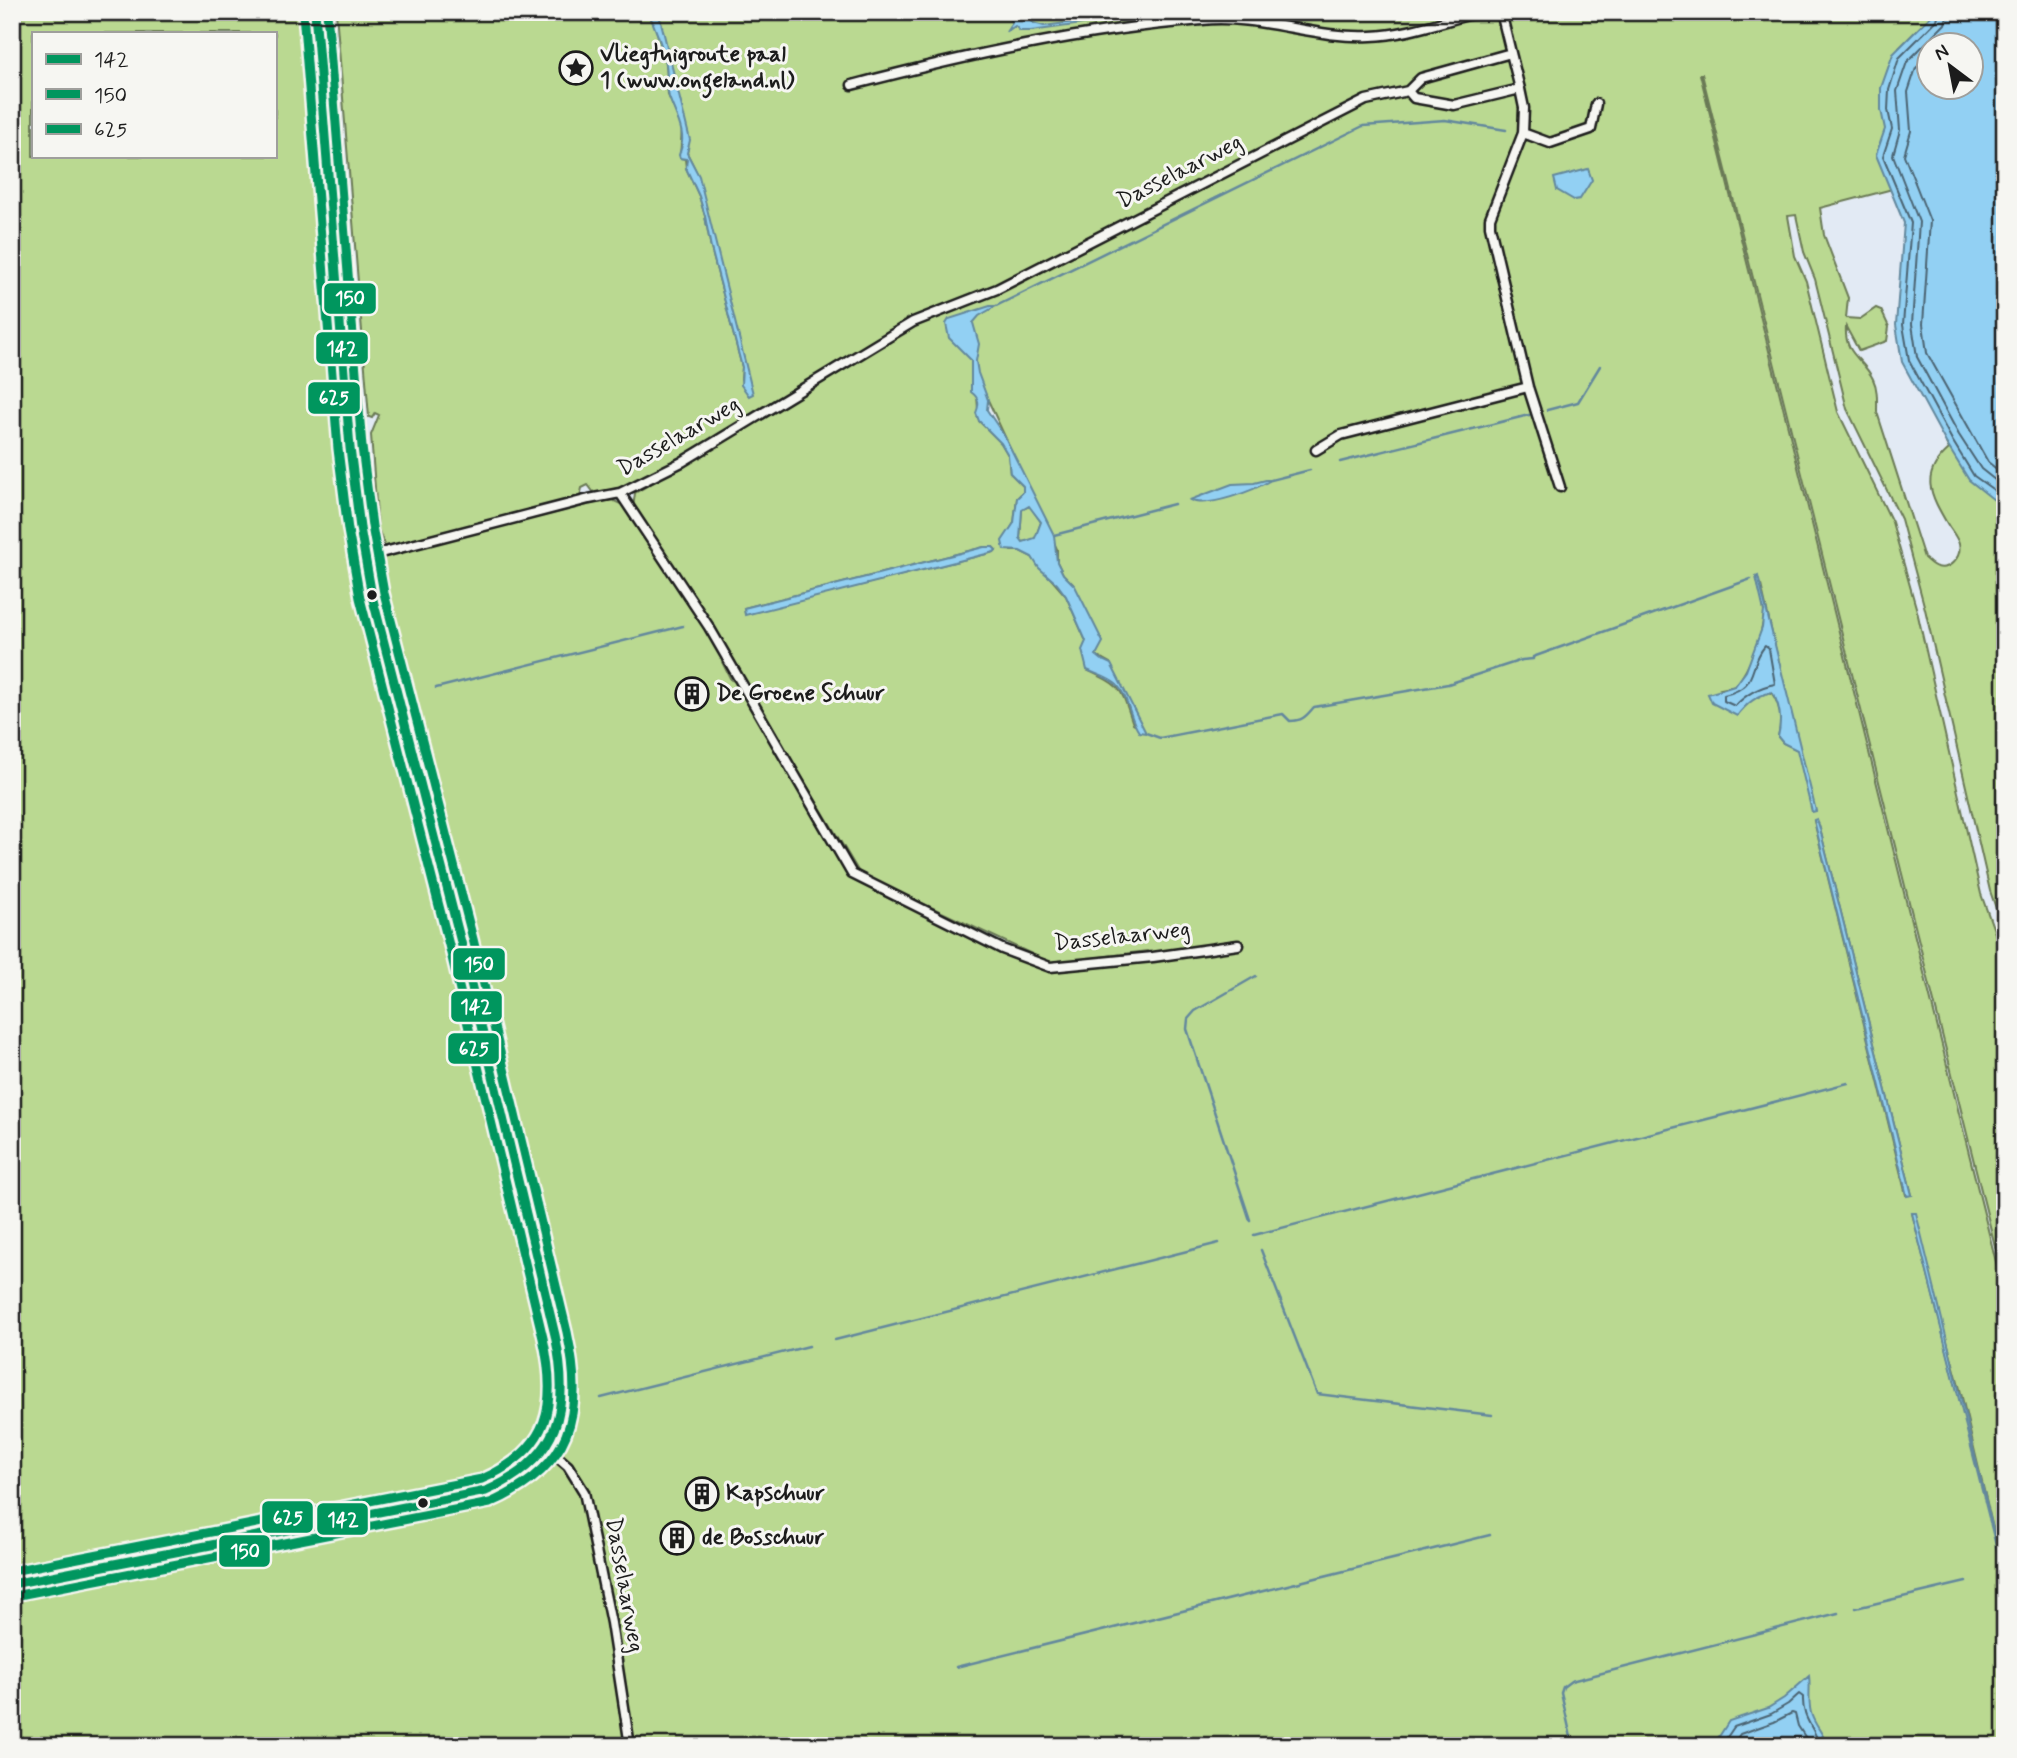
<svg xmlns="http://www.w3.org/2000/svg" width="2017" height="1758" font-family="Mynerve,sans-serif">
<style>
.green{fill:#bad991;stroke:#6b7a56;stroke-width:2;fill-rule:evenodd}
.water{fill:#92d0f3;stroke:#63889d;stroke-width:2;fill-rule:evenodd}
.lines{fill:none;stroke-linecap:round;stroke-linejoin:round}
.shore{stroke:#4b6472;stroke-width:2}
.stream{stroke:#63889d;stroke-width:2.5}
.street-casing{stroke:#1c1c1c;stroke-width:13}
.secondary-casing{stroke:#1c1c1c;stroke-width:16}
.street{stroke:#f6f6f2;stroke-width:8}
.secondary{stroke:#f6f6f2;stroke-width:10}
.bus-1-casing{stroke:#f6f6f2;stroke-width:14}
.bus-2-casing{stroke:#f6f6f2;stroke-width:14}
.bus-3-casing{stroke:#f6f6f2;stroke-width:14}
.bus-1{stroke:#00965e;stroke-width:9}
.bus-2{stroke:#00965e;stroke-width:9}
.bus-3{stroke:#00965e;stroke-width:9}
.bus-dot{fill:#1c1c1c;stroke:#f6f6f2;stroke-width:2.5}
.labels{text-anchor:middle;dominant-baseline:central;stroke-width:6;stroke-linejoin:round;paint-order:stroke}
.poi-label{font-size:23px;font-weight:bold;fill:#1c1c1c;stroke:#f6f6f2;text-anchor:start}
.street-label{font-size:23px;fill:#1c1c1c;stroke:#f6f6f2}
.line-badge{stroke:#f6f6f2;stroke-width:2.5}
.badge-label{font-size:19px;text-anchor:middle;font-weight:bold;fill:#fff}
</style>
<rect width="100%" height="100%" fill="#e2eaf4"/>
<filter id="ink" filterUnits="userSpaceOnUse"><feTurbulence type="fractalNoise" baseFrequency=".0143" numOctaves="2"/><feDisplacementMap in="SourceGraphic" scale="14" xChannelSelector="R" yChannelSelector="G"/><feConvolveMatrix kernelMatrix="1 2 1 2 8 2 1 2 1" color-interpolation-filters="sRGB"/></filter>
<g filter="url(#ink)">
<path class="green" d="M12 12H310L345 453 360 558H374L595 503 612 500 623 505 707 630 723 659 722 662 731 680 738 682 847 873 853 880 892 900 1020 959 1058 968 1150 961 1147 951 1051 963 860 874 721 642 633 508 635 493 759 421 757 412 633 484 595 494 588 485 582 488 580 497 385 547 378 528 371 435 379 415 375 413 372 418 369 417 336 12H648L654 23 666 62 668 95 682 127 680 158 685 159 686 168 699 196 705 216 711 248 742 367 741 379 749 396 697 173 687 153 688 146 657 12H1935L1899 48 1904 186 1820 208 1824 235 1848 298 1846 318 1860 319 1876 308 1881 310 1889 327 1887 341 1859 351 1846 327C1844 355 1863 358 1873 379 1878 389 1877 401 1877 412L1924 558C1928 561 1932 566 1937 567 1950 571 1962 556 1959 544 1957 537 1951 530 1948 525 1930 494 1919 475 1949 449L1946 443 2005 186V934L1990 891 1925 609 1901 519 1847 409 1815 279 1804 252 1796 215 1788 216 1795 256 1806 281 1838 412 1892 522 1917 611 1981 894 2005 961V1286L1702 74H1700L2005 1298V1566L2002 1567 2005 1568V1746H12ZM33 33H275V156H33ZM975 372 1057 549V562L1063 574 1073 584 1099 647 1096 655 1110 663 1140 728 1133 724C1120 686 1123 687 1087 670L1086 641 1066 596 1032 557 1020 551H1011L1005 538 1014 523 1017 498 1023 492V486L1010 473 1008 455 1001 443 979 421ZM984 547H993L996 550 994 552 745 614 744 608ZM1757 581 1761 585 1790 712 1796 749 1783 743 1778 737C1782 720 1781 706 1771 692L1756 696 1746 704 1721 689 1736 686C1750 666 1762 639 1764 613 1764 603 1760 591 1757 581ZM1817 820 1820 829 1912 1195H1906L1814 821ZM1912 1213 1960 1389 2000 1558Z
M319 12H333L373 528 379 548 373 547 366 538 357 479 333 178 337 162 332 105 325 89Z
M1030 506 1041 522 1035 539 1023 542 1020 539 1022 509Z"/>
<path class="water" d="M648 12 659 14 690 140 687 153 699 176 753 394 749 396 741 385 742 367 711 248 705 216 699 196 686 168 687 159 680 158 679 155C688 134 676 117 669 97 666 87 668 71 665 59 661 43 655 27 648 12Z
M1006 12H1027L1033 23 1044 26 1140 13 1141 16 1031 31H1020L1015 26 1006 32 1012 23Z
M1935 12H2005V505L1994 500 1969 480 1946 443 1902 362 1896 325 1904 223 1876 155 1885 129 1881 110V88L1893 54ZM1930 46H1972V88H1930Z
M1588 169 1592 180 1580 199 1574 200 1557 190 1554 178Z
M990 306H996L979 316 973 323 979 344 976 361 978 373 988 400 987 410 1005 437 1054 535 1057 562 1063 574 1075 586 1103 642 1096 655 1102 660 1111 664 1146 733 1139 732C1129 718 1129 697 1117 685 1110 678 1096 674 1087 670L1082 650 1086 641 1066 596 1057 584 1039 568 1032 557 1020 551 1004 550 1002 541 1014 523 1017 498 1023 492V486L1010 473 1008 455 1001 443 979 421 976 413C980 403 979 398 971 392V360L949 338 946 324 949 319ZM1029 506 1041 522 1035 538 1023 542 1020 538 1022 510Z
M1266 480H1271C1255 490 1207 509 1190 500L1232 484 1254 483Z
M984 547H993L996 550 994 552 745 615 744 608Z
M1758 576 1816 811 1812 812 1797 750 1783 743 1778 737C1782 720 1781 706 1772 692 1756 696 1747 703 1737 716L1712 703 1708 694 1735 686 1746 671 1762 628 1764 611 1756 577Z
M1817 819 1820 829 1912 1195 1907 1196 1814 820Z
M1912 1213H1916L2000 1558H1999Z
M1809 1676C1811 1689 1807 1704 1812 1716 1816 1727 1824 1734 1827 1746L1797 1743 1792 1746H1713L1729 1721 1768 1708 1784 1698Z"/>
<g class="lines">
<path class="shore" d="M1939 12 1937 20 1899 58 1889 90 1888 110 1892 129 1883 156 1911 223 1903 325 1909 360 1952 440 1974 476 2005 498
M1948 12 1945 24 1907 62 1897 91 1900 130 1893 155 1919 222 1912 324 1917 357 1959 435 1981 469 2005 488
M1930 55 1916 68 1908 92 1911 131 1904 155 1930 221 1923 324 1927 353 1988 462 2005 476
M1765 646 1769 649 1775 684C1759 687 1747 693 1735 706L1724 701V695C1760 687 1747 667 1765 646Z
M1721 1746 1734 1727 1771 1714 1788 1704 1799 1694 1803 1697C1802 1720 1814 1726 1820 1746
M1732 1746 1740 1734 1774 1722 1792 1713 1795 1714 1798 1726 1811 1746"/>
<path class="stream" d="M996 306 1363 126 1445 120 1506 130
M1547 410 1578 402 1600 366
M1340 462 1529 415
M1271 480 1310 470
M1054 535 1174 504
M436 688 683 626
M1146 733 1160 738 1283 714 1290 721C1303 721 1306 716 1314 707L1448 684 1522 660 1533 659V657L1751 579
M1250 1220 1187 1029 1188 1019 1195 1011 1256 976
M1254 1235 1848 1083
M1261 1250 1317 1394 1492 1415
M835 1340 1219 1243
M601 1398 809 1346
M1856 1608 1966 1582
M956 1667 1490 1535
M1573 1746 1561 1693 1563 1687 1571 1681 1838 1613"/>
<defs>
<path id="street" d="M852 85C967 55 1083 30 1202 20 1259 14 1314 39 1371 36 1407 35 1445 20 1480 12
M1520 89 1524 108 1523 133 1550 143 1591 129 1596 104
M1408 91 1414 98 1454 105 1520 89 1511 53
M1408 91 1421 78 1511 53 1501 12
M1523 133 1490 218V226L1528 387 1560 487
M1316 450 1341 435 1528 387
M620 493 709 627 852 874 1002 949 1050 967 1153 957 1238 945
M365 557 589 499 620 493 682 462 913 322 997 289 1366 100 1408 91
M546 1447 568 1466 584 1492 611 1623 630 1746"/>
<path id="secondary" d="M12 1584 486 1491C524 1476 558 1447 562 1404 566 1368 553 1329 545 1295 534 1246 524 1198 512 1150 466 965 422 780 372 596L360 528 350 448 315 12"/>
</defs>
<use href="#street" class="street-casing"/>
<use href="#secondary" class="secondary-casing"/>
<use href="#street" class="street"/>
<use href="#secondary" class="secondary"/>
<defs>
<path id="bus-1" d="M12 1584 486 1491C560 1458 571 1410 555 1335L461 942 372 596 360 528 350 448 315 12"/>
<path id="bus-2" d="M14 1596 490 1503C572 1467 585 1415 567 1332L473 939 384 593 372 526 362 447 327 12"/>
<path id="bus-3" d="M12 1571 482 1479C550 1449 558 1405 543 1338L449 945 360 598 348 530 338 449 303 13"/>
</defs>
<use href="#bus-1" class="bus-1-casing"/>
<use href="#bus-2" class="bus-2-casing"/>
<use href="#bus-3" class="bus-3-casing"/>
<use href="#bus-1" class="bus-1"/>
<use href="#bus-2" class="bus-2"/>
<use href="#bus-3" class="bus-3"/>
</g>
</g>
<defs>
<symbol id="sight-ring" viewBox="-11 -11 22 22"><circle r="9.5" fill="#f6f6f2" stroke="#1c1c1c" stroke-width="1.5"/><path d="M0-6L1.8-2.2L6-1.7L2.9 1.2L3.7 5.4L0 3.3L-3.7 5.4L-2.9 1.2L-6-1.7L-1.8-2.2Z" fill="#1c1c1c"/></symbol>
<symbol id="building-ring" viewBox="-11 -11 22 22"><circle r="9.5" fill="#f6f6f2" stroke="#1c1c1c" stroke-width="1.5"/><path d="M-4-6H4V6H1V3H-1V6H-4ZM-2.5-4.3h1.7v1.8h-1.7ZM.8-4.3h1.7v1.8H.8ZM-2.5-1h1.7V.8h-1.7ZM.8-1h1.7V.8H.8Z" fill="#1c1c1c"/></symbol>
</defs>
<g fill-rule="evenodd">
<use href="#sight-ring" x="557" y="49" width="38" height="38"/>
<use href="#building-ring" x="673" y="675" width="38" height="38"/>
<use href="#building-ring" x="683" y="1475" width="38" height="38"/>
<use href="#building-ring" x="658" y="1519" width="38" height="38"/>
</g>
<g class="bus-dot">
<circle cx="372" cy="595" r="6"/>
<circle cx="423" cy="1503" r="6"/>
</g>
<g class="labels">
<g class="poi-label">
<text x="600" y="55">Vliegtuigroute paal<tspan x="600" dy="26">1 (www.ongeland.nl)</tspan></text>
<text x="716" y="694">De Groene Schuur</text>
<text x="726" y="1494">Kapschuur</text>
<text x="702" y="1538">de Bosschuur</text>
</g>
<g class="street-label">
<text transform="translate(1180 172) rotate(-27)">Dasselaarweg</text>
<text transform="translate(679 437) rotate(-30)">Dasselaarweg</text>
<text transform="translate(1122 937) rotate(-6)">Dasselaarweg</text>
<text transform="translate(624 1585) rotate(80)">Dasselaarweg</text>
</g>
</g>
<g class="line-badge">
<rect x="323" y="282" width="54" height="33" rx="7" fill="#00965e"/>
<rect x="315" y="331" width="54" height="34" rx="7" fill="#00965e"/>
<rect x="307" y="381" width="54" height="34" rx="7" fill="#00965e"/>
<rect x="452" y="947" width="54" height="34" rx="7" fill="#00965e"/>
<rect x="450" y="990" width="53" height="33" rx="7" fill="#00965e"/>
<rect x="447" y="1032" width="53" height="33" rx="7" fill="#00965e"/>
<rect x="261" y="1500" width="53" height="34" rx="7" fill="#00965e"/>
<rect x="316" y="1502" width="53" height="34" rx="7" fill="#00965e"/>
<rect x="218" y="1534" width="53" height="34" rx="7" fill="#00965e"/>
</g>
<g class="badge-label">
<text x="350" y="305">150</text>
<text x="342" y="355">142</text>
<text x="334" y="404">625</text>
<text x="479" y="971">150</text>
<text x="476" y="1013">142</text>
<text x="474" y="1055">625</text>
<text x="288" y="1524">625</text>
<text x="343" y="1526">142</text>
<text x="245" y="1558">150</text>
</g>
<rect width="2017" height="1758" fill="none" stroke="#f6f6f2" stroke-width="42"/>
<rect x="21" y="21" width="1975" height="1716" fill="none" stroke="#1c1c1c" stroke-width="2.5" filter="url(#ink)"/>
<rect x="32" y="32" width="245" height="126" fill="#f6f6f2" stroke="#9f9f9c" stroke-width="2"/>
<rect x="46" y="54" width="35" height="10" fill="#00965e" stroke="#9f9f9c" stroke-width="2"/>
<text x="94" y="66" font-size="21" fill="#1c1c1c">142</text>
<rect x="46" y="89" width="35" height="10" fill="#00965e" stroke="#9f9f9c" stroke-width="2"/>
<text x="94" y="102" font-size="21" fill="#1c1c1c">150</text>
<rect x="46" y="124" width="35" height="10" fill="#00965e" stroke="#9f9f9c" stroke-width="2"/>
<text x="94" y="136" font-size="21" fill="#1c1c1c">625</text>
<g transform="translate(1950 66) rotate(328)"><circle r="33" fill="#f6f6f2" stroke="#9f9f9c" stroke-width="2"/>
<path d="M0-5L12 26L0 18L-12 26Z" fill="#1c1c1c"/>
<text y="-10" font-size="19" font-weight="bold" text-anchor="middle" fill="#1c1c1c">N</text>
</g>
</svg>
